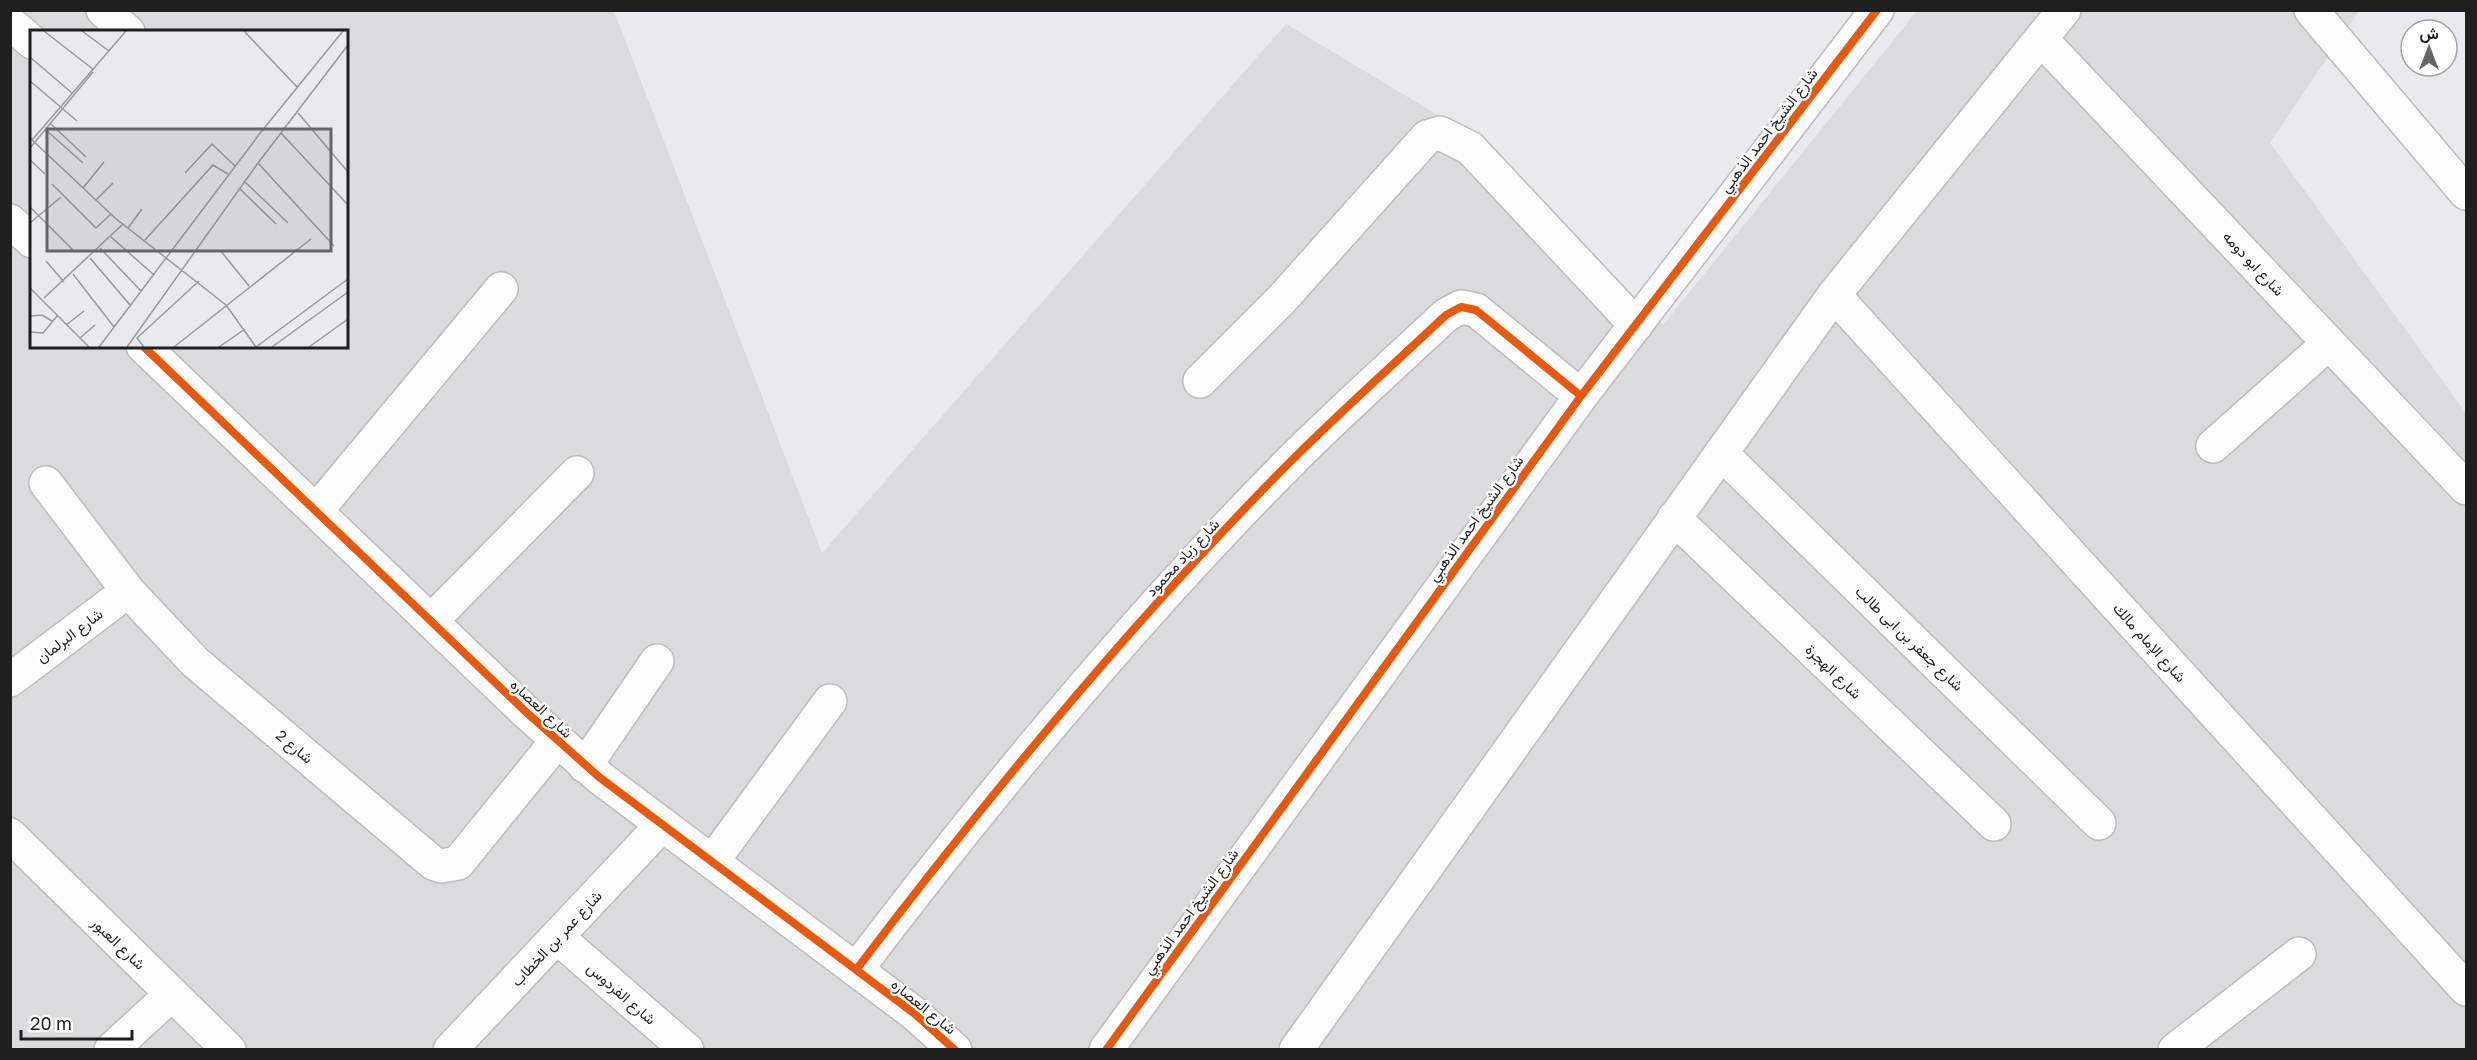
<svg xmlns="http://www.w3.org/2000/svg" width="2477" height="1060" font-family="'Golos Text',Vazirmatn,sans-serif">
<style>
.residential{fill:#d9dbdc;fill-rule:evenodd}
.lines{fill:none;stroke-linecap:round;stroke-linejoin:round}
.minor-casing{stroke:#bbbcbd;stroke-width:36}
.minor{stroke:#fcfcfc;stroke-width:33}
.cycleway-casing{stroke:#fff;stroke-width:11}
.cycleway{stroke:#e8590c;stroke-width:8}
.labels{text-anchor:middle;dominant-baseline:central;stroke-width:4.5;stroke-linejoin:round;paint-order:stroke}
.street-label{font-size:15px;fill:#1f1f1f;stroke:#fff}
.inset-road{fill:none;stroke:#98999b;stroke-width:1.5}
.view{fill:#656667;fill-opacity:0.15;stroke:#656667;stroke-width:3}
.inset-edge{fill:none;stroke:#1f1f1f;stroke-width:3}
</style>
<rect width="100%" height="100%" fill="#e8eaed"/>
<path class="residential" d="M10 11H614L822 553 1286 24 1476 138 1663 325 1917 11H2359L2270 143 2466 413V1049H11ZM32 32H346V346H32Z"/>
<g class="lines">
<defs>
<path id="minor" d="M103 10 128 32
M2311 10 2466 193
M10 23 32 42
M2041 39 2466 488
M10 221 32 241
M1834 295 2466 989
M143 346 526 712 599 777 915 1014 955 1050
M1200 381 1282 299 1427 137 1440 133 1470 148 1636 325
M2213 446 2329 343
M1721 453 2099 823
M46 483 128 591 195 662 433 863 441 866 458 863 557 741
M316 511 501 289
M1674 518 1994 824
M431 621 577 473
M10 680 128 591
M585 766 657 661
M10 835 229 1050
M712 862 830 701
M557 937 687 1050
M856 970C991 792 1133 620 1291 461 1341 411 1395 363 1446 315L1461 307 1476 310 1581 396
M111 1050 172 994
M450 1050 661 826
M1106 1050 1581 396 1877 10
M1296 1050 1834 295 2064 10
M2175 1050 2299 954"/>
</defs>
<use href="#minor" class="minor-casing"/>
<use href="#minor" class="minor"/>
<defs>
<path id="cycleway" d="M143 346 526 712 599 777 915 1014 955 1050
M856 970C991 792 1133 620 1291 461 1341 411 1395 363 1446 315L1461 307 1476 310 1581 396
M1106 1050 1581 396 1877 10"/>
</defs>
<use href="#cycleway" class="cycleway-casing"/>
<use href="#cycleway" class="cycleway"/>
</g>
<g class="labels">
<g class="street-label">
<text transform="translate(1768 130) rotate(-53)">شارع الشيخ احمد الذهبي</text>
<text transform="translate(2254 263) rotate(47)">شارع ابو دومه</text>
<text transform="translate(1475 518) rotate(-54)">شارع الشيخ احمد الذهبي</text>
<text transform="translate(1182 557) rotate(-47)">شارع زياد محمود</text>
<text transform="translate(69 635) rotate(-37)">شارع البرلمان</text>
<text transform="translate(1910 638) rotate(44)">شارع جعفر بن ابى طالب</text>
<text transform="translate(2150 642) rotate(48)">شارع الإمام مالك</text>
<text transform="translate(1834 671) rotate(44)">شارع الهجرة</text>
<text transform="translate(542 708) rotate(43)">شارع العصاره</text>
<text transform="translate(295 746) rotate(40)">شارع 2</text>
<text transform="translate(1190 911) rotate(-54)">شارع الشيخ احمد الذهبي</text>
<text transform="translate(556 938) rotate(-47)">شارع عمر بن الخطاب</text>
<text transform="translate(119 943) rotate(44)">شارع العبور</text>
<text transform="translate(622 993) rotate(41)">شارع الفردوس</text>
<text transform="translate(924 1006) rotate(39)">شارع العصاره</text>
</g>
</g>
<g transform="translate(30 30)">
<rect width="318" height="318" fill="#e8eaed"/>
<path class="inset-road" d="M14 1 64 40M52 1 79 21M214 1 268 58M1 28 42 63M0 51 47 91M268 83 318 142M21 94 56 127M16 100 53 133M251 103 318 175M0 108 85 188 196 275 226 317M2 110 96 1M0 118 63 42M0 130 15 144M228 133 304 216M155 143 182 114 205 136M214 151 258 193M22 154 66 198 81 184M53 158 74 132M209 158 246 194M66 170 83 153M0 177 44 221M0 193 31 167M98 198 112 179M81 207 124 245M115 210 183 135 198 144M70 218 111 261M190 220 219 256M60 228 100 275M16 231 34 252M43 244 84 297M0 258 59 317M14 268 93 194M0 286 12 285 22 291M36 295 54 281M0 302 13 303 28 285M50 308 65 295M69 317 231 102 313 1M97 317 228 133 318 15M114 317 107 308 169 251M144 317 281 209M189 317 215 299M226 317 318 249M242 317 318 262M279 317 318 289"/>
<path class="view" d="M17 99H301V221H17Z"/>
<rect width="318" height="318" class="inset-edge"/>
</g>
<rect width="2477" height="1060" fill="none" stroke="#1f1f1f" stroke-width="24"/>
<g transform="translate(2429 48)"><circle r="28" fill="#ffffff" stroke="#a5a5a5" stroke-width="1.5"/>
<path d="M0-4.5L10 22L0 15L-10 22Z" fill="#656667"/>
<text y="-9" font-size="16" font-weight="bold" text-anchor="middle" fill="#1f1f1f">ش</text>
</g>
<path d="M21 1030v9h111v-9" fill="none" stroke="#1f1f1f" stroke-width="3"/>
<text x="30" y="1030" font-size="18" fill="#1f1f1f" stroke="#ffffff" stroke-width="4.5" paint-order="stroke">20 m</text>
</svg>
